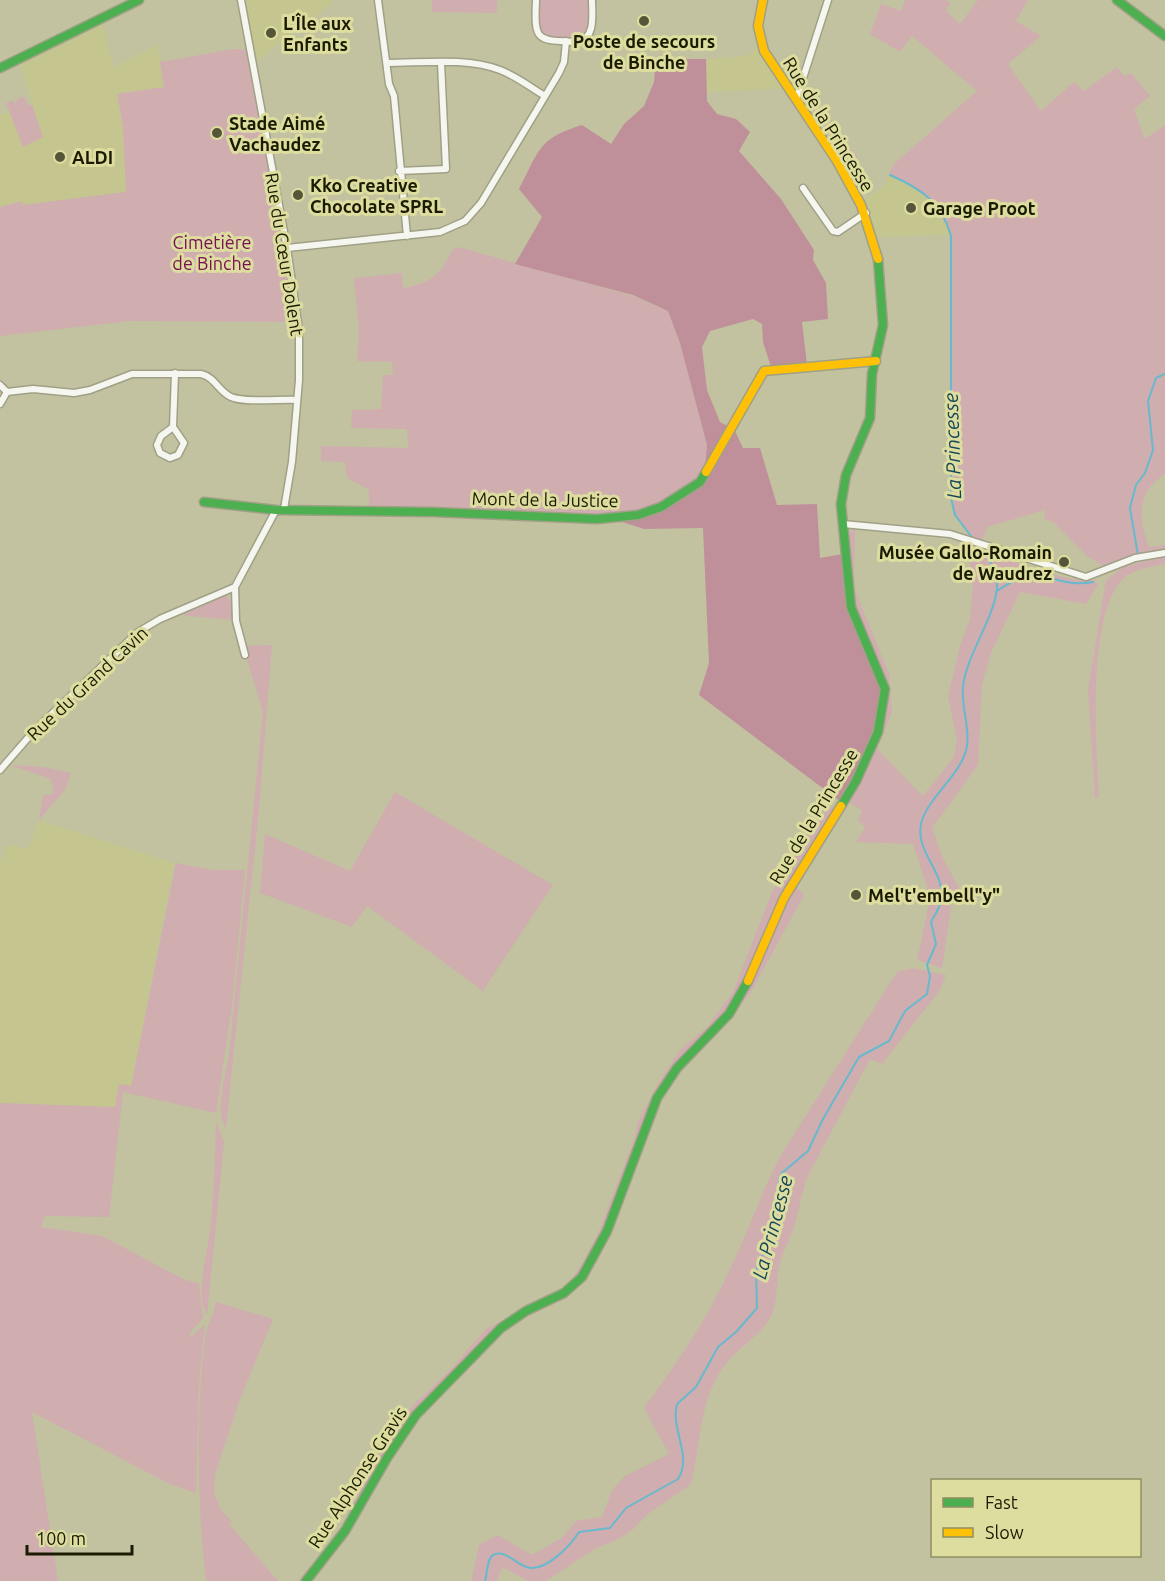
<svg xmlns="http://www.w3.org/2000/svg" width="1165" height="1581" font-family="Ubuntu,sans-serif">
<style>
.built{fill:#c5c590}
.green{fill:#d0adaf}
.forest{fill:#bf909a}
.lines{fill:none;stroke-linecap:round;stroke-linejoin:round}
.stream{stroke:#67b9ce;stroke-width:2}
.street-casing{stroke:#a0a086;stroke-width:9}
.fast-casing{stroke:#a0a086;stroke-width:11}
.slow-casing{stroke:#a0a086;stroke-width:11}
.street{stroke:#f6f6f1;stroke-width:6}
.fast{stroke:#4caf50;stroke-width:8}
.slow{stroke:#ffc107;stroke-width:8}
.poi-dot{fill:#55553a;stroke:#dddd9f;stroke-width:2}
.labels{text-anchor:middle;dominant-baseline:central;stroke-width:6;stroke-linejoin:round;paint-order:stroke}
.poi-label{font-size:18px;font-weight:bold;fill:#1b1b03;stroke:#dddd9f;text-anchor:start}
.street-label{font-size:18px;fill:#1b1b03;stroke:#dddd9f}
.park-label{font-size:18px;fill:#781053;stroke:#dddd9f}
.water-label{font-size:20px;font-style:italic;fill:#154658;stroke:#dddd9f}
</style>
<rect width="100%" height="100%" fill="#c2c2a0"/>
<path class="built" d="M243 0H331V4L255 62Z
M103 24 113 67 157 45 162 70 164 87 117 94 123 127 126 192 23 205 22 202 0 207V115L10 112 23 147 43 137 19 63Z
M759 46 784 89 707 92 706 59 747 56Z
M889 174 922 192 943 217 950 235 877 237 862 201 883 187Z
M39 820 174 863 131 1087 119 1084 116 1107 0 1103V862L8 844 28 849Z"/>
<path class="green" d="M432 0H497V13L432 12Z
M539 0H589L587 33 577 38 545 36 540 29Z
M905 0H945L951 3 946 11 960 24 978 0H1028L1016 21 1041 36 1008 64 1041 111 1074 82 1084 91 1117 67 1124 76 1131 73 1150 96 1134 109 1145 139 1165 125V474C1135 494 1139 517 1149 547L1165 545V551H1155L1107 568 1087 556 1053 522 1044 519 1045 510 987 527 982 541 972 539 955 513 952 497 950 235C937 200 921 191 889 174L894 164 977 91 912 36 900 52 870 34 881 4 901 11Z
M233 49 247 50 277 208 295 322 130 321 0 336V207L22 201 23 205 126 192 123 127 117 94 164 87 160 62Z
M20 97 25 98 28 105H32L43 137 23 147 6 103 13 100 15 104Z
M808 103C827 119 838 140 858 156L850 166Z
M458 247 633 296 668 311 680 343 707 445 705 473C672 498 655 512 613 516L369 509V490L347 478 345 462 321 461V446L408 448 407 429 351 428 352 410 381 409 383 375H393L392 362 357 361 359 332 354 278 402 273 403 288C429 284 442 274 452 250Z
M855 528 854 588 889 674 892 712 877 749 923 796 954 757 957 740 948 697 960 646 970 619 973 585 968 545C998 555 1065 584 1094 580L1098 585 1086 604 1020 592 991 653 982 685 978 765 932 828 943 858 959 888 952 901 942 968 917 960 929 903 927 887 913 844 856 842 865 828 858 820 862 810 848 802 875 748 886 692 883 674 852 601 846 536Z
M1165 556V564C1151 567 1132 569 1122 580 1087 616 1096 748 1099 797L1095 798 1088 689 1106 580 1123 567Z
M225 596 231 600 234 620 187 616 180 613Z
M272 645 259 809 226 1128C214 1115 226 1072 229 1055L263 712 243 646Z
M10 765 44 767 71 773 65 790 39 820 43 795 54 794 51 779Z
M395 792 553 885 483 991 367 906 352 927 260 893 265 834 350 871Z
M841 802 797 866 767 924 736 1001 656 1096 645 1116 607 1225 587 1266 572 1286 517 1311 471 1354 392 1445 365 1488 347 1523 304 1581H298L339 1532 368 1474 412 1406 450 1370 486 1329 567 1286 582 1264 599 1231 634 1139 638 1121 660 1080 680 1050 707 1027 733 992 772 892 810 831 827 810Z
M176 863 213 870H245L232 1006 216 1113 123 1092 109 1217 45 1216 41 1227 102 1236 185 1280 199 1283 203 1318 190 1333 191 1337 205 1324 199 1383 196 1493 170 1484 32 1412 58 1581H0V1103L115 1107 119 1084 131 1086Z
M793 885 804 895 750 994 716 1034 728 1020Z
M913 968 946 975 940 990 882 1064 870 1059 810 1172C802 1189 800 1206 795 1224 791 1239 782 1252 779 1267 776 1283 778 1301 771 1316 764 1333 736 1349 724 1366 699 1401 701 1443 691 1484L648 1514 632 1530 619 1539 594 1549 546 1581H528L502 1567 497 1581H471L479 1545 498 1535 532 1555 562 1538 576 1521 602 1517 612 1490 625 1476 669 1454 644 1408C677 1363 708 1318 731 1267 750 1228 762 1188 784 1150L897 972Z
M216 1120 224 1143 207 1315C194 1293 209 1249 211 1223 214 1189 215 1154 216 1120Z
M216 1302 273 1319 240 1399 215 1474 214 1493 221 1510 232 1522 229 1524 278 1581H206C197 1502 196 1415 205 1337 207 1325 214 1314 216 1302Z"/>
<path class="forest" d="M656 59H706L707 101 717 114 736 119 750 132 739 151 781 199 814 250 813 260 826 283 828 319 802 322 807 364 771 367 763 342 762 324 753 319 710 331 702 347 707 390 720 422 734 429 743 448H760L777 505 817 504 820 558 843 554 845 596 851 619 878 673 882 694 876 736 841 802 699 695 709 663 703 528 644 529 622 522C656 514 678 506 704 483L707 445 680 343 668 311 633 295 515 264 542 217 519 189C540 150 537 139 582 125L611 144 624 124 644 106 654 82Z"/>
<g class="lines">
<path class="stream" d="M890 175C920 188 942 202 951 236V498L955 515 974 540
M1138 555 1130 508 1136 485 1145 473 1153 450 1148 401 1156 378 1165 374
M997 591C1045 557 1050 590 1093 582
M485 1581C487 1575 487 1558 493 1555 507 1548 519 1569 532 1568 549 1568 571 1545 579 1532L610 1528 626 1508 678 1479C693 1456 670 1429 677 1404L696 1387 718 1347 736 1332 757 1308 756 1272 760 1259 770 1246 782 1204 779 1179 782 1173 808 1151 823 1119 859 1057 889 1041 905 1011 927 994 930 976 927 965 936 944 931 922C934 916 940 908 941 901 947 872 912 851 922 820 932 793 962 774 967 746 970 728 961 706 963 687 966 652 1004 606 996 575 993 563 985 554 977 544"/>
<defs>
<path id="street" d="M241 0 287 248 299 330V380L292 462 284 509
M378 0 389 84 394 96 407 236
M536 0C534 43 537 40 578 42 596 38 592 14 592 0
M387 63C422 63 466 57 500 70 516 76 530 87 545 96
M796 100 828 0
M399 171 446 169 441 63
M803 188 833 231 838 232 866 213
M287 248 440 232 465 221 481 203 559 73 564 62 566 41
M0 385 7 392 0 404
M7 392 33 389 74 393 90 390 132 374H201C215 377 218 391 231 397 245 403 280 399 297 400
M173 427 161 436 157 445 160 453 170 458 178 455 184 443 173 427 175 373
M843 524 950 534 1086 577 1135 558 1165 553
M245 655 236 621 235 587 276 510
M0 770 34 731 138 632 160 619 235 587"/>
<path id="fast" d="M1117 0 1165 36
M0 68 139 0
M204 502 276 510 433 512 597 519 638 515 661 507 700 482 706 472
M841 806 856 781 878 732 885 689 851 607 841 504 846 475 870 418 872 374 883 325 878 259
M306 1581 345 1531 387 1458 416 1415 501 1328 526 1311 564 1293 582 1277 607 1231 657 1098 677 1068 729 1014 748 981"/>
<path id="slow" d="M763 0 758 26 764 51 837 161 861 205 878 259
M706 472 764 371 876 361
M748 981 784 898 841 806"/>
</defs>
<use href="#street" class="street-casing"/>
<use href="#fast" class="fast-casing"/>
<use href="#slow" class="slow-casing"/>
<use href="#street" class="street"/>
<use href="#fast" class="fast"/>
<use href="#slow" class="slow"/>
</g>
<g class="poi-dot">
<circle cx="644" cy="21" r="6"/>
<circle cx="271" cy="33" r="6"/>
<circle cx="217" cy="133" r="6"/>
<circle cx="60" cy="157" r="6"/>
<circle cx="298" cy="195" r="6"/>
<circle cx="911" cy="208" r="6"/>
<circle cx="1064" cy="562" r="6"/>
<circle cx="856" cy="895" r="6"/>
</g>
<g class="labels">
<g class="poi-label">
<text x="283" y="23">L'Île aux<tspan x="283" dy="21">Enfants</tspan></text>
<text x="644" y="41" text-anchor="middle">Poste de secours<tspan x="644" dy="21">de Binche</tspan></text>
<text x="229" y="123">Stade Aimé<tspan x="229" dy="21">Vachaudez</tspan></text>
<text x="72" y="157">ALDI</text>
<text x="310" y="185">Kko Creative<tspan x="310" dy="21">Chocolate SPRL</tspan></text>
<text x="923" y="208">Garage Proot</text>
<text x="1052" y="552" text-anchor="end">Musée Gallo-Romain<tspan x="1052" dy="21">de Waudrez</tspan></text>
<text x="868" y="895">Mel't'embell"y"</text>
</g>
<g class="street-label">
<text transform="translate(829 124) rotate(58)">Rue de la Princesse</text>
<text transform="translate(285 254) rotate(81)">Rue du Cœur Dolent</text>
<text transform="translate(545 499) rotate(1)">Mont de la Justice</text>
<text transform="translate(87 683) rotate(-43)">Rue du Grand Cavin</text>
<text transform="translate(813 816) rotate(-59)">Rue de la Princesse</text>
<text transform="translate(357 1477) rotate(-57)">Rue Alphonse Gravis</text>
</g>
<g class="park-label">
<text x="212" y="242">Cimetière<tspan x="212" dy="21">de Binche</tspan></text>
</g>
<g class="water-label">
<text transform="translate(952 446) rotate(-92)">La Princesse</text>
<text transform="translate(772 1227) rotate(-75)">La Princesse</text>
</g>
</g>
<rect x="931" y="1479" width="210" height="78" fill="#dddd9f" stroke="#8f8f61" stroke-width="1.5"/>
<rect x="943" y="1498" width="30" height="9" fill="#4caf50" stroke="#8f8f61" stroke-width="1.5"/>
<text x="985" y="1509" font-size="18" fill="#1b1b03">Fast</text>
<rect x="943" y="1528" width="30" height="9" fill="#ffc107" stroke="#8f8f61" stroke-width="1.5"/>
<text x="985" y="1539" font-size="18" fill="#1b1b03">Slow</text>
<path d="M27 1545v9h105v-9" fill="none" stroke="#1b1b03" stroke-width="3"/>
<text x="36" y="1545" font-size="18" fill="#1b1b03" stroke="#dddd9f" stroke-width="4.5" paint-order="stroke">100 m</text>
</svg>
